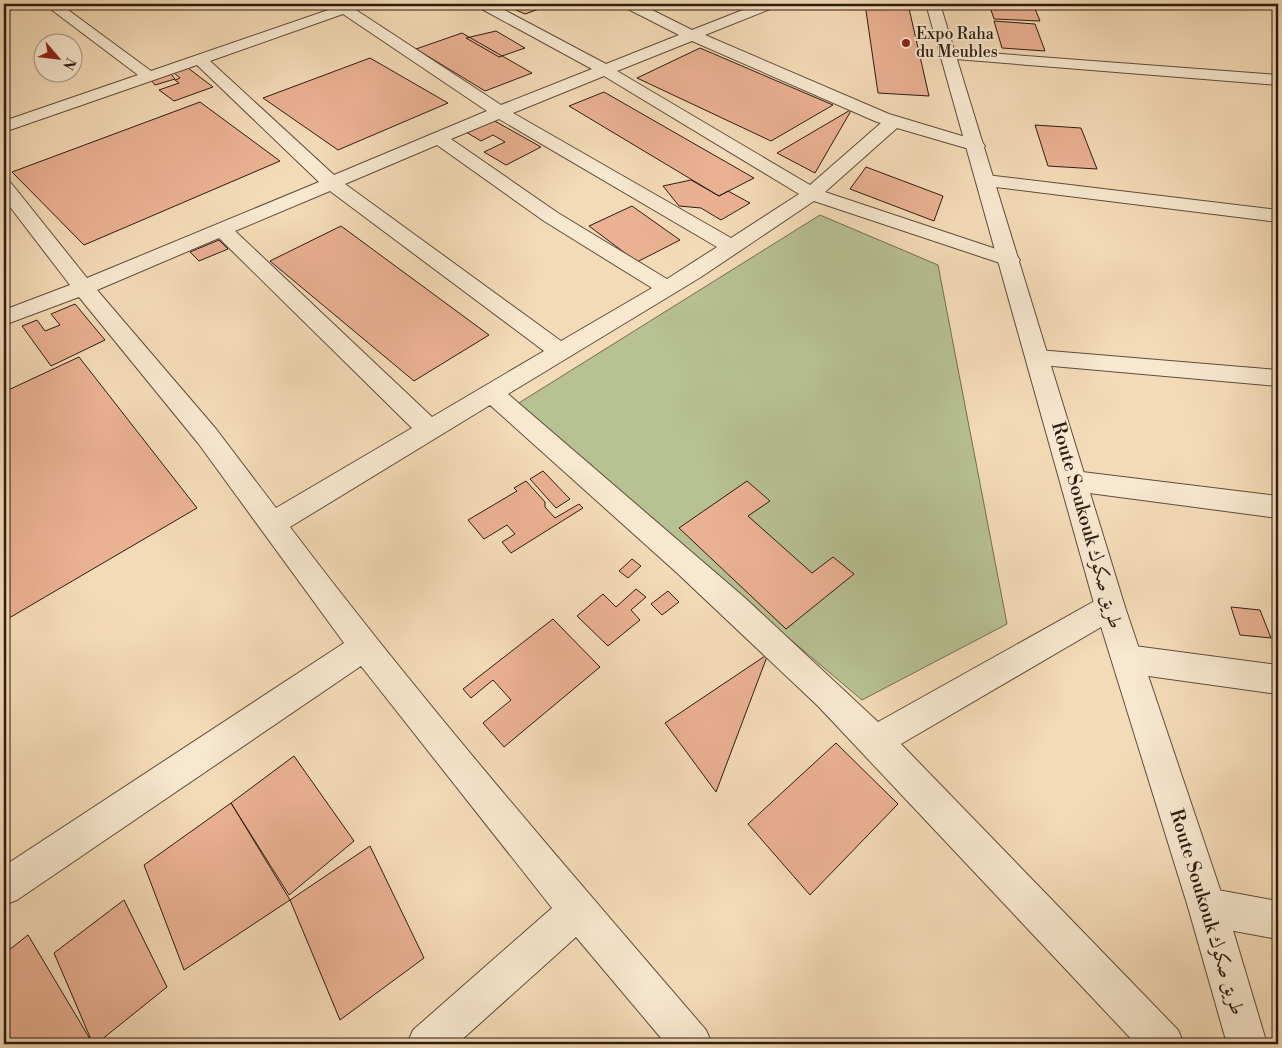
<svg xmlns="http://www.w3.org/2000/svg" width="1282" height="1048" font-family="'Libre Bodoni',Amiri,serif">
<style>
.green{fill:#b7c192;stroke:#726e52}
.building{fill:#ebb193;stroke:#2d1c13}
.lines{fill:none;stroke-linecap:round;stroke-linejoin:round}
.minor-casing{stroke:#5f4c3c;stroke-width:2}
.tertiary-casing{stroke:#5f4c3c;stroke-width:2}
.minor{fill:#f8e8d0;fill-rule:evenodd}
.tertiary{fill:#f8e8d0;fill-rule:evenodd}
.poi-dot{fill:#8f2418;stroke:#f8e8d0;stroke-width:2}
.labels{text-anchor:middle;dominant-baseline:central;stroke-width:4;stroke-linejoin:round;paint-order:stroke}
.far-poi-label{font-size:16px;fill:#2d1c13;stroke:#f8e8d0;text-anchor:start}
.street-label{font-size:19px;fill:#2d1c13;stroke:#f8e8d0}
</style>
<rect width="100%" height="100%" fill="#f4dbb7"/>
<filter id="stains"><feTurbulence type="fractalNoise" baseFrequency=".004" numOctaves="4"/><feColorMatrix values="0 0 0 0 .2 0 0 0 0 .09 0 0 0 0 .02 0 0 0 .5 -.17"/></filter>
<radialGradient id="worn" r=".72"><stop offset=".6" stop-color="#630" stop-opacity="0"/><stop offset="1" stop-color="#630" stop-opacity=".3"/></radialGradient>
<path class="green" d="M820 215 938 265 1007 624 862 700 514 406Z"/>
<path class="building" d="M423 4H452L429 9Z
M513 4H553L525 14 507 6Z
M865 4H908L929 96 878 93Z
M989 4H1033L1040 21 994 19Z
M994 21 1035 24 1045 51 1002 48Z
M496 31 525 48 499 57 466 38Z
M462 33 532 73 485 91 416 49Z
M700 48 833 105 771 141 637 78Z
M370 58 448 103 338 150 263 98Z
M188 68 213 87 174 101 159 90 179 83 175 80 180 78 174 73Z
M171 74 175 79 155 85 151 80Z
M604 92 754 178 719 196 569 106Z
M200 102 280 161 84 245 12 172Z
M852 109 815 173 777 153Z
M493 120 541 147 506 165 484 152 505 142 493 135 481 141 466 132Z
M1035 125 1081 128 1097 169 1048 166Z
M866 167 943 196 934 221 850 189Z
M691 180 719 196 728 191 750 203 721 220 701 208 679 206 663 186Z
M632 206 680 240 637 262 589 226Z
M341 226 489 335 414 381 270 261Z
M219 240 228 249 199 261 190 252Z
M75 304 105 340 51 366 22 326 37 320 45 331 60 325 51 314Z
M79 357 197 508 4 621V392Z
M543 471 570 499 556 508 530 479Z
M526 481 545 502V507L555 518 579 504 583 508 511 553 502 542 515 534 507 525 484 539 468 520 517 491 514 488Z
M747 481 770 501 748 516 812 573 833 557 854 574 786 629 679 528Z
M632 559 641 566 628 578 619 571Z
M636 589 646 597 631 610 640 620 608 646 577 616 603 594 616 607Z
M668 591 679 602 662 615 651 604Z
M1231 607 1260 610 1271 638 1240 635Z
M553 619 600 667 504 747 483 723 511 700 493 680 471 698 463 689Z
M768 654 716 792 665 723Z
M836 743 898 804 810 895 748 824Z
M294 756 354 841 289 895 231 803Z
M231 803 290 900 184 970 144 865Z
M370 846 424 958 340 1020 290 900Z
M124 900 167 987 96 1044H93L54 953Z
M28 935 93 1044H4V954Z"/>
<g class="lines">
<defs>
<path id="minor" d="M44 4H60L151 71 334 8 330 4H366L364 7 356 10 501 105 592 69 478 7 476 4H493L606 64 679 35 624 7 622 4H640L692 30 758 4H777L775 7 705 35 889 114 982 142 985 146 982 150 976 151 897 128 825 192 1017 256 1020 260 1017 264 1010 266 1003 264 814 201 701 277 508 394 745 598 878 722 1100 598 1110 594 1120 598 1125 607 1120 616 901 744 1178 1030 1184 1044H1136L818 706 676 572 490 405 290 527C421 700 564 865 706 1030L712 1044H666L576 937 457 1044H407L413 1030 552 908 361 666 17 900 4 905V866L344 643 198 443 79 297 4 325V310L70 285 4 199V181L11 183 87 278 319 182 197 65 4 132V121L138 75ZM343 14 487 111 334 175 210 61ZM692 41 877 122 881 123 810 185 617 71ZM604 76 799 194 731 238 513 113ZM499 119 717 247 667 279 558 213 451 139ZM437 145 544 221 652 288 561 341 345 184ZM330 191 544 351 432 417 235 231ZM219 238 412 428 276 508 216 429 97 290Z
M1247 4H1278V9L1254 8Z
M948 50 1278 75V85L943 58 940 55Z
M986 175 1278 210V222L979 185 977 181 979 177Z
M1038 350 1278 370V386L1030 364 1026 358 1030 352Z
M1074 471 1278 496V518L1074 491 1065 488 1061 481 1065 474Z
M1127 645 1278 665V694L1127 673 1116 669 1112 659 1116 649Z
M1207 888 1278 901V939L1207 926 1194 920 1188 907 1194 894Z"/>
<path id="tertiary" d="M926 4H940L1125 607 1226 907 1267 1044H1227L1188 907 1095 607Z"/>
</defs>
<use href="#minor" class="minor-casing"/>
<use href="#tertiary" class="tertiary-casing"/>
<use href="#minor" class="minor"/>
<use href="#tertiary" class="tertiary"/>
</g>
<circle class="poi-dot" cx="906" cy="43" r="5"/>
<g class="labels">
<g class="far-poi-label">
<text x="916" y="34">Expo Raha<tspan x="916" dy="18">du Meubles</tspan></text>
</g>
<g class="street-label">
<text transform="translate(1087 525) rotate(74)">Route Soukouk طريق صكوك</text>
<text transform="translate(1207 912) rotate(73)">Route Soukouk طريق صكوك</text>
</g>
</g>
<rect width="1282" height="1048" fill="none" stroke="#f4dbb7" stroke-width="20"/>
<rect x="5" y="5" width="1272" height="1038" fill="none" stroke="#2d1c13" stroke-width="2.5"/>
<rect x="10" y="10" width="1262" height="1028" fill="none" stroke="#2d1c13"/>
<g transform="translate(58 58) rotate(118)"><circle r="24" fill="#f8e8d0" stroke="#a79684"/>
<path d="M0-4L9 19L0 12L-9 19Z" fill="#8f2418"/>
<text y="-8" font-size="14" font-weight="bold" text-anchor="middle" fill="#2d1c13">N</text>
</g>
<rect width="100%" height="100%" filter="url(#stains)"/>
<rect width="100%" height="100%" fill="url(#worn)"/>
</svg>
